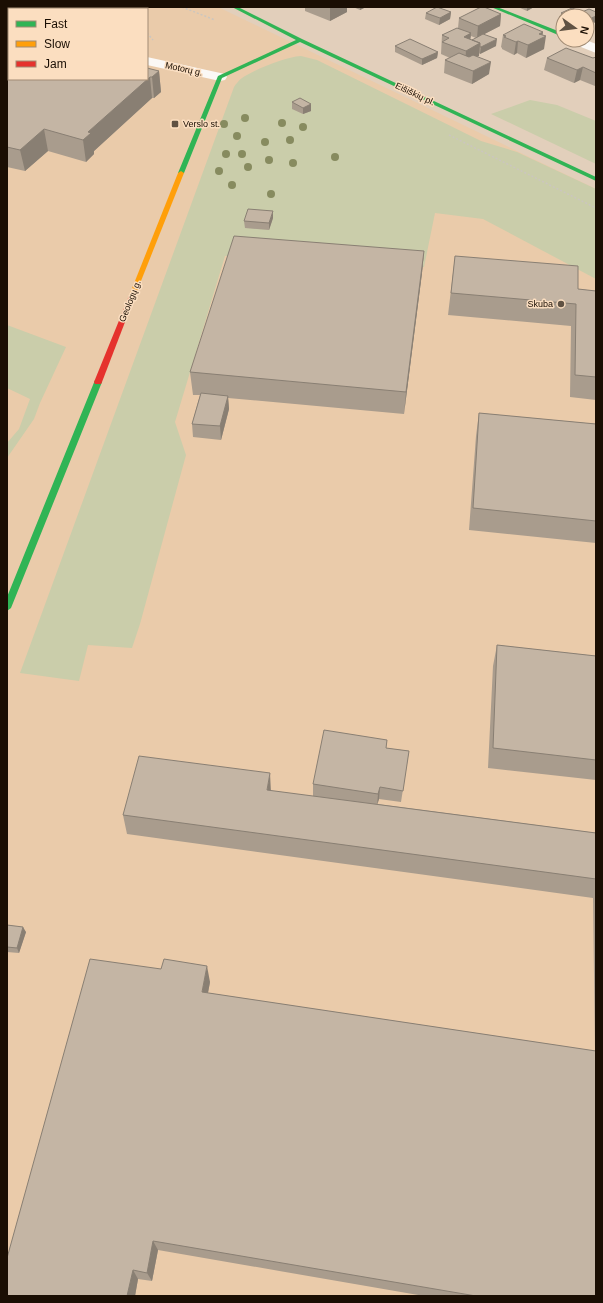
<svg xmlns="http://www.w3.org/2000/svg" width="603" height="1303" font-family="Helvetica,sans-serif">
<style>
.built{fill:#eacbaa;fill-rule:evenodd}
.green{fill:#cacdaa}
.lines{fill:none;stroke-linecap:round;stroke-linejoin:round}
.path{stroke:#cbc6bf;stroke-width:1.5;stroke-dasharray:2 2;stroke-linecap:butt}
.street{fill:#fbf8f5;fill-rule:evenodd}
.fast{fill:#30b455;fill-rule:evenodd}
.slow{fill:#ff9f0a;fill-rule:evenodd}
.jam{fill:#e5322d;fill-rule:evenodd}
.tree{fill:#878b5f}
.wall{fill:#a99c8d;fill-rule:evenodd}
.shaded-wall{fill:#897f73}
.building{fill:#c4b5a4;stroke:#897f73}
.poi-dot{fill:#605243;stroke:#fbdec0;stroke-width:1.5}
.labels{text-anchor:middle;dominant-baseline:central;stroke-width:3;stroke-linejoin:round;paint-order:stroke}
.far-street-label{font-size:9px;fill:#1a0e03;stroke:#fbdec0}
.far-poi-label{font-size:9px;fill:#1a0e03;stroke:#fbdec0;text-anchor:start}
</style>
<rect width="100%" height="100%" fill="#e2cfbb"/>
<path class="built" d="M7 7H218L596 189V1296H7ZM9 9H147V79H9Z"/>
<path class="green" d="M301 56 317 60 481 141 517 152 596 189V279L483 219 435 213 424 267 225 256 175 422 186 455 140 624 132 648 88 645 79 681 20 673 234 87C236 84 239 80 242 78 256 69 285 57 301 56Z
M530 100 557 105 596 121V164L491 114Z
M7 325 66 347 40 403 34 419 7 458V443L19 429 30 399 7 388Z"/>
<g class="lines">
<path class="path" d="M126 7 128 9
M182 7 215 20
M147 33 153 40
M449 135 596 208"/>
<path class="street" d="M7 27 9 28V36L7 35Z
M569 40H586L596 44V53L571 43Z
M147 57 225 74 227 77 225 80 220 81 147 65Z"/>
<path class="fast" d="M232 7H238L302 39 596 177V181L300 42 222 78 184 173 179 174 178 173 218 76 296 40Z
M491 7H497L563 33V37Z
M95 380H101L102 382 11 608 7 611V597Z"/>
<path class="slow" d="M181 171 184 173 135 296 134 297H130L129 296 178 173Z"/>
<path class="jam" d="M132 294 135 296 102 382 101 384H95L94 382 129 296Z"/>
</g>
<g class="tree">
<circle cx="245" cy="118" r="4"/>
<circle cx="282" cy="123" r="4"/>
<circle cx="224" cy="124" r="4"/>
<circle cx="303" cy="127" r="4"/>
<circle cx="237" cy="136" r="4"/>
<circle cx="290" cy="140" r="4"/>
<circle cx="265" cy="142" r="4"/>
<circle cx="226" cy="154" r="4"/>
<circle cx="242" cy="154" r="4"/>
<circle cx="335" cy="157" r="4"/>
<circle cx="269" cy="160" r="4"/>
<circle cx="293" cy="163" r="4"/>
<circle cx="248" cy="167" r="4"/>
<circle cx="219" cy="171" r="4"/>
<circle cx="232" cy="185" r="4"/>
<circle cx="271" cy="194" r="4"/>
</g>
<path class="wall" d="M305 7H347V12L330 21 305 11Z
M353 7H366L360 10Z
M518 7H534L527 11Z
M451 12 450 19 439 25 425 19 426 13Z
M561 13 587 16H563V25L558 23 559 17 561 16Z
M501 14 500 26 484 34 496 46 480 54 479 53V56H477L489 74 472 84 444 73 445 60 450 58 441 54 442 35 458 28 459 18ZM471 36 476 38 472 40 470 39Z
M543 32 542 35 544 49 526 58 517 53 514 55 502 49V48L501 47 503 35Z
M395 46 438 52 437 58 422 65 395 52Z
M596 57V85L595 86 580 80 574 83 544 70 547 58H593Z
M7 67 147 79V69L159 71 161 92 154 98H152L94 151V154L86 162 48 151 25 171 7 167Z
M292 102 311 104V111L303 114 292 109Z
M273 218 269 230 245 228 244 221Z
M424 251 422 273 404 414 228 398 229 409 221 440 193 437 192 424 200 395H193L190 372Z
M455 256 578 289 596 291V400L570 397 571 326 448 315Z
M479 413 596 424V543L469 530 476 436Z
M497 645 596 656V780L488 768 493 666Z
M387 740 386 748 409 751 401 802 379 799 377 804 596 833V1296H424L158 1250 152 1281 138 1279 135 1296H7L210 982 208 993 595 1051 593 898 127 834 123 815 271 791 328 798 313 796V784Z
M7 925 26 932 19 953 7 952Z"/>
<path class="shaded-wall" d="M333 7H347V12L330 21V8Z
M360 7H366L360 10Z
M527 7H534L527 11Z
M451 12 450 19 439 25 440 18Z
M501 14 500 26 477 38 478 26Z
M596 16V22L587 26V20Z
M543 32 542 38 546 36 544 49 526 58 528 45 539 34Z
M471 33 470 43 464 37Z
M497 39 496 46 480 54 481 47Z
M518 41 517 53 514 55 516 42Z
M480 43 479 56 465 63 466 51Z
M438 52 437 58 422 65V59Z
M491 62 489 74 472 84 473 71Z
M583 67 580 80 574 83 577 70Z
M159 71 161 92 154 98 152 77Z
M150 77 152 98 94 151V154L86 162 83 140 88 132Z
M311 104V111L303 114V108Z
M44 129 48 151 25 171 20 150Z
M273 211V218L269 230V223Z
M424 251 422 273 404 414 406 392Z
M228 396 229 409 221 440 220 426Z
M270 773 271 793 267 790Z
M380 787 379 799 377 806 378 794Z
M23 927 26 932 19 953 17 948Z
M207 966 210 982 205 1008 202 992Z
M153 1241 158 1250 152 1281 147 1273Z
M133 1270 138 1279 135 1296H127Z"/>
<path class="building" d="M437 7 451 12 440 18 426 13Z
M481 7H484L501 14 478 26 459 18Z
M572 8 582 12 589 9 596 12V16L587 20V16H563V18L559 17 565 15 561 13Z
M524 24 543 32 539 34 546 36 528 45 518 41 516 42 504 37 506 36 503 35Z
M457 28 471 33 464 37 480 43 466 51 442 42 449 38 442 35Z
M483 34 497 39 481 47H480V43L472 40Z
M410 39 438 52 422 59 395 46Z
M566 48 593 58 596 57V73L583 67 577 70 547 58Z
M459 53 469 57 473 55 491 62 473 71 445 60Z
M9 68V79H147V68L159 71 152 77H150L88 132 91 133 83 140 44 129 20 150 7 147V70Z
M300 98 311 104 303 108 292 102Z
M248 209 273 211 269 223 244 221Z
M234 236 424 251 406 392 190 372Z
M455 256 578 266V289L596 291V377L575 375 576 304 451 293Z
M201 393 228 396 220 426 192 424Z
M479 413 596 424V521L473 508Z
M497 645 596 656V760L493 748Z
M324 730 387 740 386 748 409 751 403 791 380 787 378 794 313 784Z
M139 756 270 773 267 790 596 833V879L123 815Z
M7 925 23 927 17 948 7 947Z
M90 959 161 969 164 959 207 966 202 992 596 1051V1296H476L153 1241 147 1273 133 1270 127 1296H7V1258Z"/>
<g class="poi-dot">
<rect x="171" y="120" width="8" height="8" rx="2"/>
<circle cx="561" cy="304" r="4"/>
</g>
<g class="labels">
<g class="far-street-label">
<text transform="translate(184 69) rotate(12)">Motorų g.</text>
<text transform="translate(415 94) rotate(25)">Eišiškių pl.</text>
<text transform="translate(130 301) rotate(-68)">Geologų g.</text>
</g>
<g class="far-poi-label">
<text x="183" y="124">Verslo st.</text>
<text x="553" y="304" text-anchor="end">Skuba</text>
</g>
</g>
<rect width="603" height="1303" fill="none" stroke="#1a0e03" stroke-width="16"/>
<rect x="8" y="8" width="140" height="72" fill="#fbdec0" stroke="#a18b74"/>
<rect x="16" y="21" width="20" height="6" fill="#30b455" stroke="#a18b74"/>
<text x="44" y="28" font-size="12" fill="#1a0e03">Fast</text>
<rect x="16" y="41" width="20" height="6" fill="#ff9f0a" stroke="#a18b74"/>
<text x="44" y="48" font-size="12" fill="#1a0e03">Slow</text>
<rect x="16" y="61" width="20" height="6" fill="#e5322d" stroke="#a18b74"/>
<text x="44" y="68" font-size="12" fill="#1a0e03">Jam</text>
<g transform="translate(575 28) rotate(104)"><circle r="19" fill="#fbdec0" stroke="#a18b74"/>
<path d="M0-3L7 15L0 10L-7 15Z" fill="#605243"/>
<text y="-6" font-size="11" font-weight="bold" text-anchor="middle" fill="#1a0e03">N</text>
</g>
</svg>
